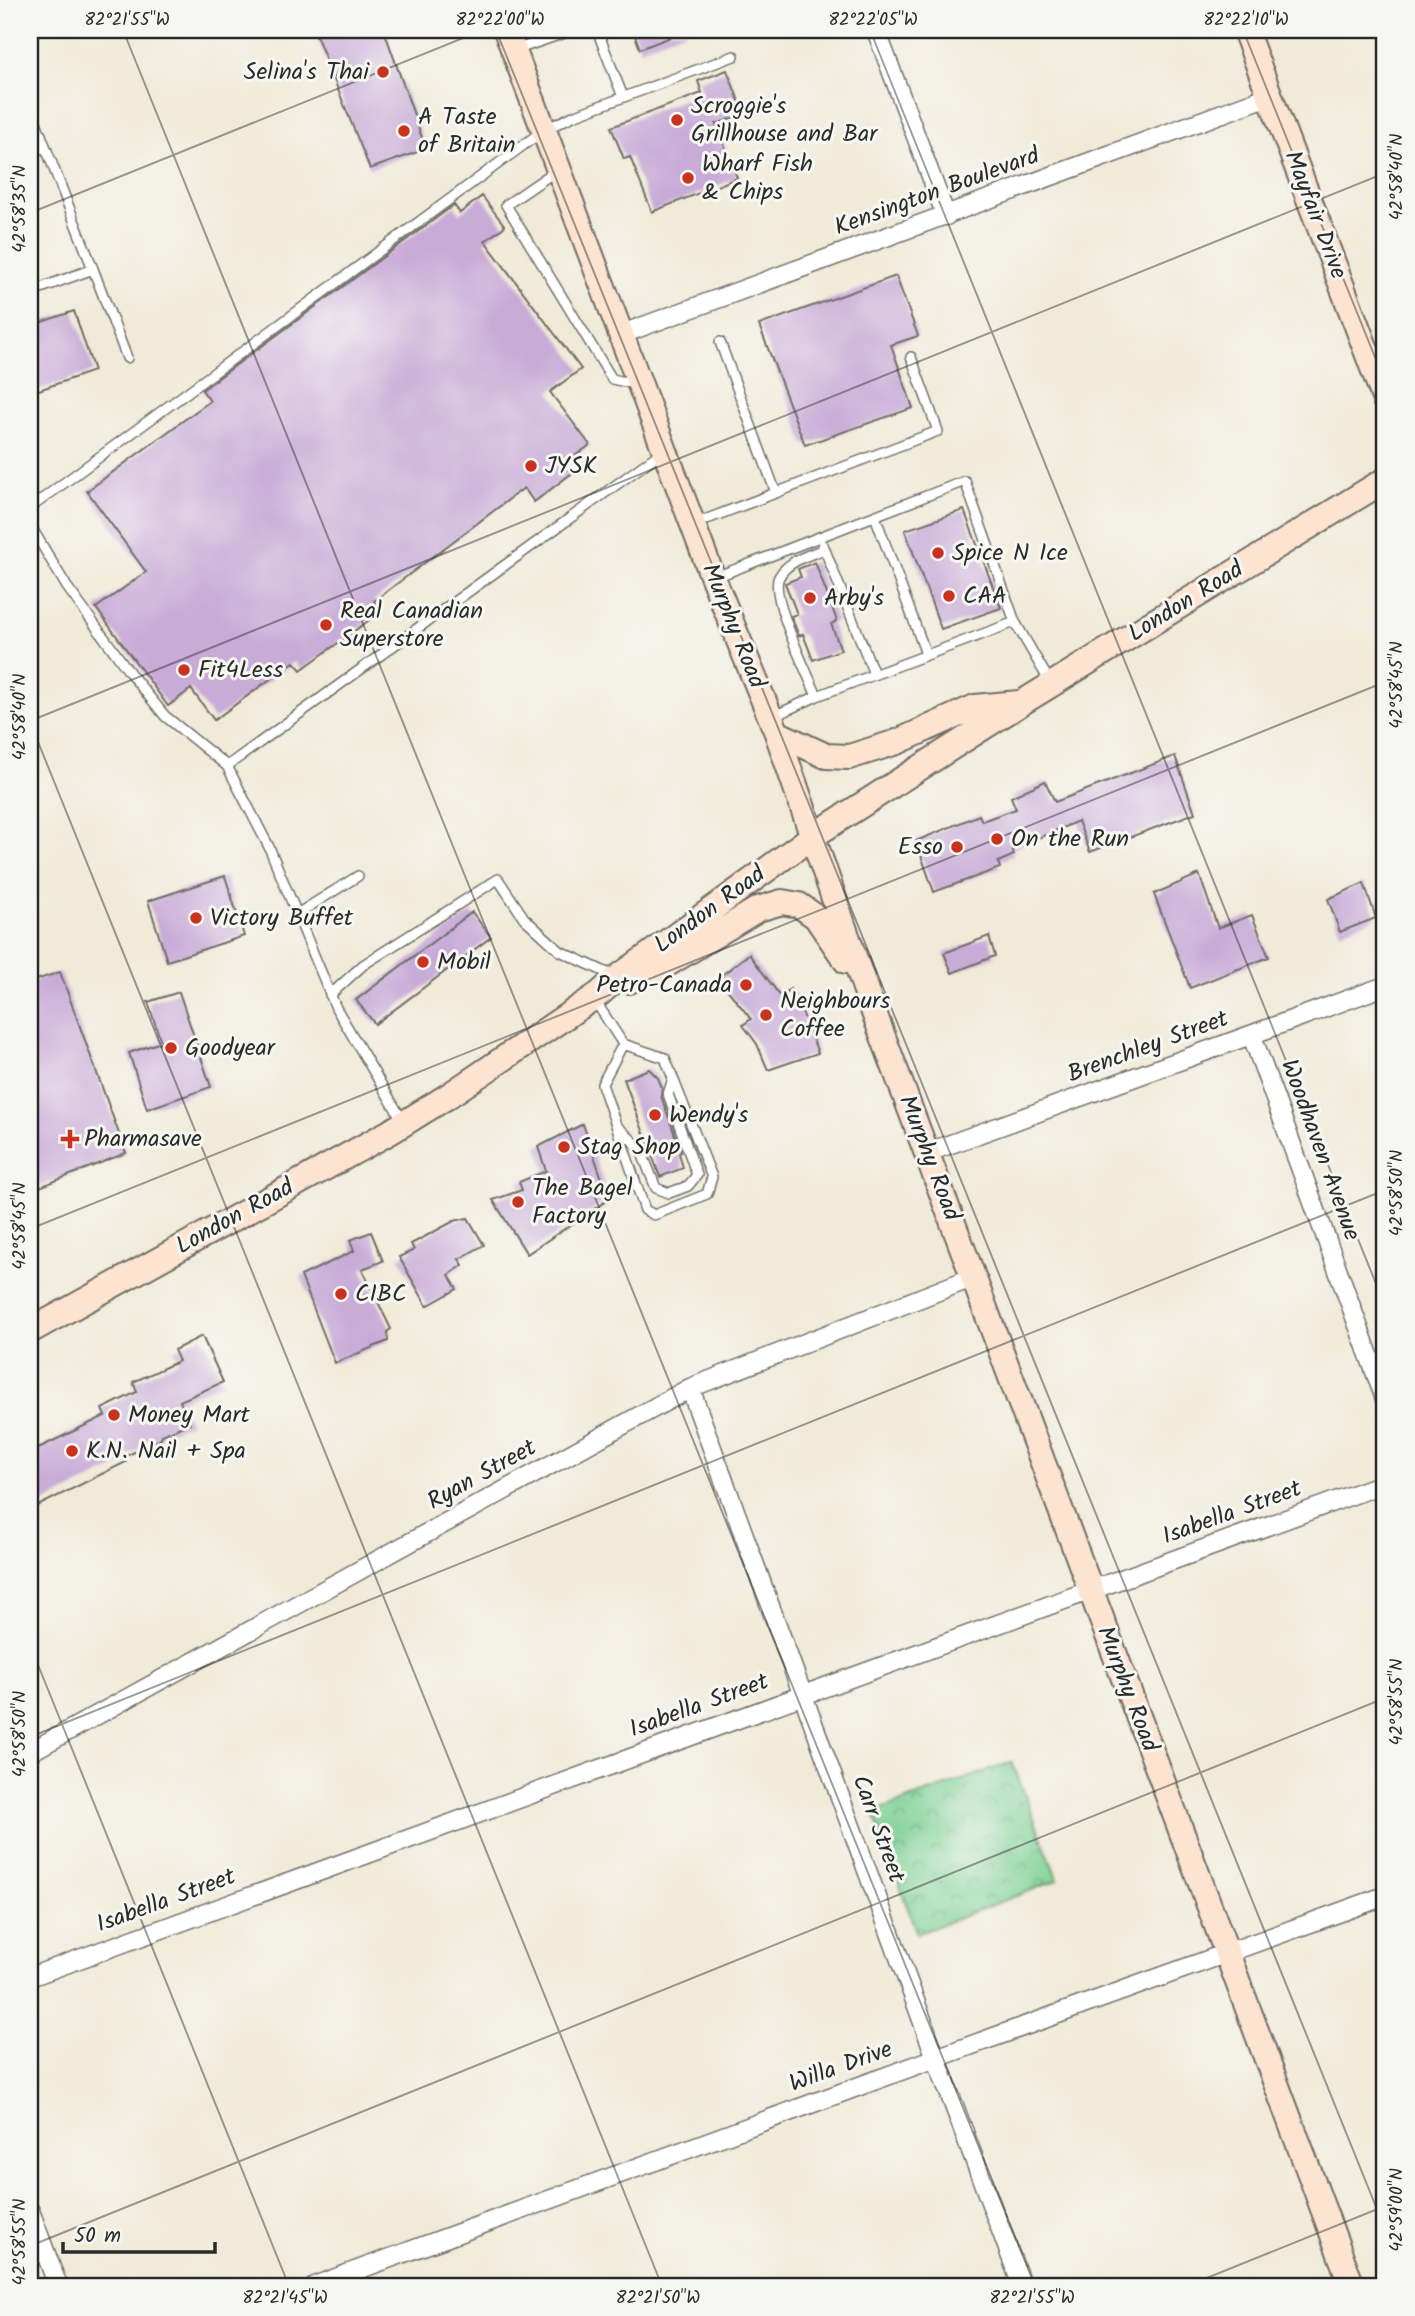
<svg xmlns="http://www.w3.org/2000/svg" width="1415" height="2316" font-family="Kalam,sans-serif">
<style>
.park{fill:url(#park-crowns);stroke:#547e60;stroke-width:2}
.building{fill:#c9abd8}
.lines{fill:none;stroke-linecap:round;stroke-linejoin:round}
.lane-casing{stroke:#706e68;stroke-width:12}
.street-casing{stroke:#706e68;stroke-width:21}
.secondary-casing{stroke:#706e68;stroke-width:28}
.path{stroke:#706e68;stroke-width:3.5;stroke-dasharray:5 5;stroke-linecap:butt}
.lane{stroke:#fff;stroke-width:9}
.street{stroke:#fff;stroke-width:18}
.secondary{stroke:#fde4d0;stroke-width:24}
.ticks{fill:none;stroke:#2b2b2b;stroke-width:2;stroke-opacity:0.45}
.poi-dot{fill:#c8321e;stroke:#f6f6f2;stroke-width:2.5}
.labels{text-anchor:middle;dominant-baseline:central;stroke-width:6;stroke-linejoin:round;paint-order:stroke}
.poi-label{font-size:24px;fill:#2b2b2b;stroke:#f6f6f2;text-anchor:start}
.street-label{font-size:24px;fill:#2b2b2b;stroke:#f6f6f2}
.neatline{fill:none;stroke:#2b2b2b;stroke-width:2.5}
.ticks-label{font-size:18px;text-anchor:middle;fill:#2b2b2b}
</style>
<defs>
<pattern id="park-crowns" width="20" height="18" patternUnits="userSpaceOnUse" patternTransform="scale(1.75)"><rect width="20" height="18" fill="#7ed194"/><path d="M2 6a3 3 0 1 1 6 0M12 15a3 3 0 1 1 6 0" fill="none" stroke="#67aa79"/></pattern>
</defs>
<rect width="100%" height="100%" fill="#f6f6f2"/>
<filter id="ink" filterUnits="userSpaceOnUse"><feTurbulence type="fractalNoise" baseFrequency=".0143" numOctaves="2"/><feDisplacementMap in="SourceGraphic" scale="14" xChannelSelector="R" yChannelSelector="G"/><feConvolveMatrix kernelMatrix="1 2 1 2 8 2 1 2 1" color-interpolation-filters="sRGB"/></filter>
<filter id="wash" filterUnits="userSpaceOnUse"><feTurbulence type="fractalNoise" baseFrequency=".00686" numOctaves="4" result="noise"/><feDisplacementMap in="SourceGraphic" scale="28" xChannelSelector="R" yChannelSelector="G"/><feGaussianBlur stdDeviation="1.57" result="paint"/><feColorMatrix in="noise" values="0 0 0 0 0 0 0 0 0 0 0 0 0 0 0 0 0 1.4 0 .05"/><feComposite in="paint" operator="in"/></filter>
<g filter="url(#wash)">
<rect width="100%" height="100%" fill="#f1ead8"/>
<path class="park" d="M1012 1762 1058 1880 917 1934 873 1812Z"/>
<g id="blocks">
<path class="building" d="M314 30H384L426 149 370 169Z
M633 30H686V31L640 49Z
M727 70 744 114 716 124 737 178 652 212 630 157 624 159 611 127 702 93 698 81Z
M482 196 505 226 485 241 581 369 550 392 590 445 564 464 572 473 534 502 524 488 374 601 379 613 301 670 294 662 214 720 191 689 168 706 96 608 146 572 87 491 210 401 202 390 454 205 460 213Z
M896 276 918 336 891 345 913 408 805 445 759 325Z
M74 311 94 371 30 393V326Z
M964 510 1001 608 941 629 905 530Z
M815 562 837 621 831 624 841 650 813 660 803 634 799 636 791 616 797 614 785 583 801 577 798 569Z
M1175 756 1195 813 1090 852 1078 821 1012 849 1014 855 998 862 1000 868 934 892 916 841 979 815 982 821 1016 809 1011 797 1045 781 1055 802Z
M1199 874 1218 928 1252 915 1269 957 1190 988 1154 894Z
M225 876 244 936 167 961 148 901Z
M1364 883 1376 918 1340 932 1328 899Z
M472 912 491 937 375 1024 356 1000Z
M989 936 995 956 952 973 944 953Z
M749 954 781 997 790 989 804 1007 801 1009 818 1053 768 1070 757 1044 743 1025 751 1019 718 978Z
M60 972 126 1153 40 1187 30 1159V982Z
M179 992 211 1087 147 1109 129 1053 161 1042 148 1002Z
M649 1069 658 1078 662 1088 661 1096 681 1152 679 1153 683 1168 660 1177 624 1079Z
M583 1124 609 1199 527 1254 493 1200 522 1190 519 1182 546 1171 538 1147Z
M468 1218 484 1245 459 1259 463 1265 449 1275 457 1289 427 1306 399 1257 414 1250 411 1244 454 1221Z
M371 1232 383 1261 362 1269 391 1329 387 1332 388 1341 335 1363 301 1276 354 1251 350 1240Z
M202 1336 223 1382 180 1401 190 1423 162 1435 160 1440 126 1456V1462L30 1510V1452L105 1416 102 1409 137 1392 133 1382 179 1361 174 1350Z"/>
</g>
</g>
<g filter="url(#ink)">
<use href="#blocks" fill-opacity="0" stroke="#706e68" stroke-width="2"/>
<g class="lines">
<defs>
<path id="lane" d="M597 30 623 97
M515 50 573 30
M30 107 93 269 30 292
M30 153 45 147
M557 170 506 205 612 379 635 384
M93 269 127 358
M720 342 776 493
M30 508 544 130 573 116 734 56
M875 516 926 654
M694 524 938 431 911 357
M30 525 67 587 130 673 165 716 227 766
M823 545 874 674
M713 578 965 481 1015 622 1051 684
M817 696C808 675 769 595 779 577 787 561 809 555 825 549
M772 717 817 696 1015 622
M297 914 358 876
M330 995 363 965 498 879 524 918 560 951 616 977
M594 999 623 1044 665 1058 712 1177 707 1194 654 1215 645 1210 602 1084 623 1044
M404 1123 336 1008 269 847 227 766 663 451
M617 1126 640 1148 656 1188 669 1193 688 1186 697 1175 668 1094 673 1079"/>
<path id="street" d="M876 30 946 216
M622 334 1269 96
M1252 1036 1385 1399
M926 1153 1385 986
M690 1388 936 2058 1022 2286
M30 1752 690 1388 974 1277
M30 1977 1385 1483
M30 2211 58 2286
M314 2286 936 2058 1385 1896"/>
<path id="secondary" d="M506 30 713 578 777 733 867 994 1352 2286
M1245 30 1385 400
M777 733 826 756 849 757 897 742 975 707 1019 703
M629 981 661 968 758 909 782 902 799 905 816 917 846 961
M30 1331 390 1132 448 1096 599 994 617 978 813 836 1023 702 1385 480"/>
</defs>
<use href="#lane" class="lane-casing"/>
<use href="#street" class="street-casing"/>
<use href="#secondary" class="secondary-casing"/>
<path class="path" d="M30 32 68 33 89 30"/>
<use href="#lane" class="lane"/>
<use href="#street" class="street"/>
<use href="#secondary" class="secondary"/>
</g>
</g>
<path class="ticks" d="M123 30 1035 2286M496 30 1385 2229M870 30 1385 1306M1243 30 1385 382M30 213 483 30M30 721 1385 173M30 722 662 2286M30 1229 1385 682M30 1645 289 2286M30 1737 1385 1190M30 2246 1385 1698M1187 2286 1385 2206"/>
<g class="poi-dot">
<circle cx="383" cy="72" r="7"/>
<circle cx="677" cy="120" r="7"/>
<circle cx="404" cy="131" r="7"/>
<circle cx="688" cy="178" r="7"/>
<circle cx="531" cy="466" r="7"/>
<circle cx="938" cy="553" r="7"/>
<circle cx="949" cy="596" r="7"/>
<circle cx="810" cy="598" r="7"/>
<circle cx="326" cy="625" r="7"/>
<circle cx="184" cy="670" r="7"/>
<circle cx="997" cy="839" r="7"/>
<circle cx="957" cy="847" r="7"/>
<circle cx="196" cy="918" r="7"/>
<circle cx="423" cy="962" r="7"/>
<circle cx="746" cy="985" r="7"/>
<circle cx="766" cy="1015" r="7"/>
<circle cx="171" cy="1048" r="7"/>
<circle cx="655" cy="1115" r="7"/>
<path d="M66.5 1128.5h7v7h7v7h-7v7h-7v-7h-7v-7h7z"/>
<circle cx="564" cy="1147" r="7"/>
<circle cx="518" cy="1202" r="7"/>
<circle cx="341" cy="1294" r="7"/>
<circle cx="114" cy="1415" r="7"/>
<circle cx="72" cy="1451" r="7"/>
</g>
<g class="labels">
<g class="poi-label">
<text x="369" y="72" text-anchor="end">Selina's Thai</text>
<text x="691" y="106">Scroggie's<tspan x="691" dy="28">Grillhouse and Bar</tspan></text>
<text x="418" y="117">A Taste<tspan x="418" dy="28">of Britain</tspan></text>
<text x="702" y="164">Wharf Fish<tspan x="702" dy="28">&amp; Chips</tspan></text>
<text x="545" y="466">JYSK</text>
<text x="952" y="553">Spice N Ice</text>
<text x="963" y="596">CAA</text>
<text x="824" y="598">Arby's</text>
<text x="340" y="611">Real Canadian<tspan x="340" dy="28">Superstore</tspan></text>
<text x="198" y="670">Fit4Less</text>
<text x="1011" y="839">On the Run</text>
<text x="943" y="847" text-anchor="end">Esso</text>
<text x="210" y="918">Victory Buffet</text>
<text x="437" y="962">Mobil</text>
<text x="732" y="985" text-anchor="end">Petro-Canada</text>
<text x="780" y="1001">Neighbours<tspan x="780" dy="28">Coffee</tspan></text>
<text x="185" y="1048">Goodyear</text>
<text x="669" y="1115">Wendy's</text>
<text x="84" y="1139">Pharmasave</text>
<text x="578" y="1147">Stag Shop</text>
<text x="532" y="1188">The Bagel<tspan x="532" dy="28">Factory</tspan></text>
<text x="355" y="1294">CIBC</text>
<text x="128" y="1415">Money Mart</text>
<text x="86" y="1451">K.N. Nail + Spa</text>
</g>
<g class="street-label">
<text transform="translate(937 192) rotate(-20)">Kensington Boulevard</text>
<text transform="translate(1315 215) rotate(69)">Mayfair Drive</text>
<text transform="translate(1186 602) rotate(-32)">London Road</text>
<text transform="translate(733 626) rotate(68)">Murphy Road</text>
<text transform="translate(710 910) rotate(-36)">London Road</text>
<text transform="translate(1148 1047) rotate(-20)">Brenchley Street</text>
<text transform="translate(1320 1150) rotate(70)">Woodhaven Avenue</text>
<text transform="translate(929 1158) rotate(69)">Murphy Road</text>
<text transform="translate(235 1217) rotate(-29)">London Road</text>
<text transform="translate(482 1475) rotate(-29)">Ryan Street</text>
<text transform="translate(1232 1513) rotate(-20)">Isabella Street</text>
<text transform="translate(1127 1689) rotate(69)">Murphy Road</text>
<text transform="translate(699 1706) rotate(-20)">Isabella Street</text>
<text transform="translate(878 1829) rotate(70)">Carr Street</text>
<text transform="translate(166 1901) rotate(-20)">Isabella Street</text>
<text transform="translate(841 2067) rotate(-20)">Willa Drive</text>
</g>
</g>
<rect width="1415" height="2316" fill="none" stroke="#f6f6f2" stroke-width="77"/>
<path d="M63 2242v10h152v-10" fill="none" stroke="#2b2b2b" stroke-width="3.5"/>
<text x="74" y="2242" font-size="21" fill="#2b2b2b" stroke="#f6f6f2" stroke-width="5" paint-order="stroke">50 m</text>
<rect x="38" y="38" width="1338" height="2240" class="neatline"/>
<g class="ticks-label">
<text x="127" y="25">82°21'55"W</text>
<text x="500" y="25">82°22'00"W</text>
<text x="873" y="25">82°22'05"W</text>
<text x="1246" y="25">82°22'10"W</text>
<text transform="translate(1396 177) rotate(-90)" y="6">42°58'40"N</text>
<text transform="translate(19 209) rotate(-90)" y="6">42°58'35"N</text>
<text transform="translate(1396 685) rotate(-90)" y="6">42°58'45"N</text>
<text transform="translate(19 717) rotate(-90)" y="6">42°58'40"N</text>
<text transform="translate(1396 1193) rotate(-90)" y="6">42°58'50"N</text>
<text transform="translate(19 1226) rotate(-90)" y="6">42°58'45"N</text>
<text transform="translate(1396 1702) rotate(-90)" y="6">42°58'55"N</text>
<text transform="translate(19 1734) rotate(-90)" y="6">42°58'50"N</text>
<text transform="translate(1396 2210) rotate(-90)" y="6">42°59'00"N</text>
<text transform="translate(19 2242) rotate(-90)" y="6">42°58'55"N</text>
<text x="285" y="2303">82°21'45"W</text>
<text x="658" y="2303">82°21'50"W</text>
<text x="1032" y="2303">82°21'55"W</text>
</g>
</svg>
